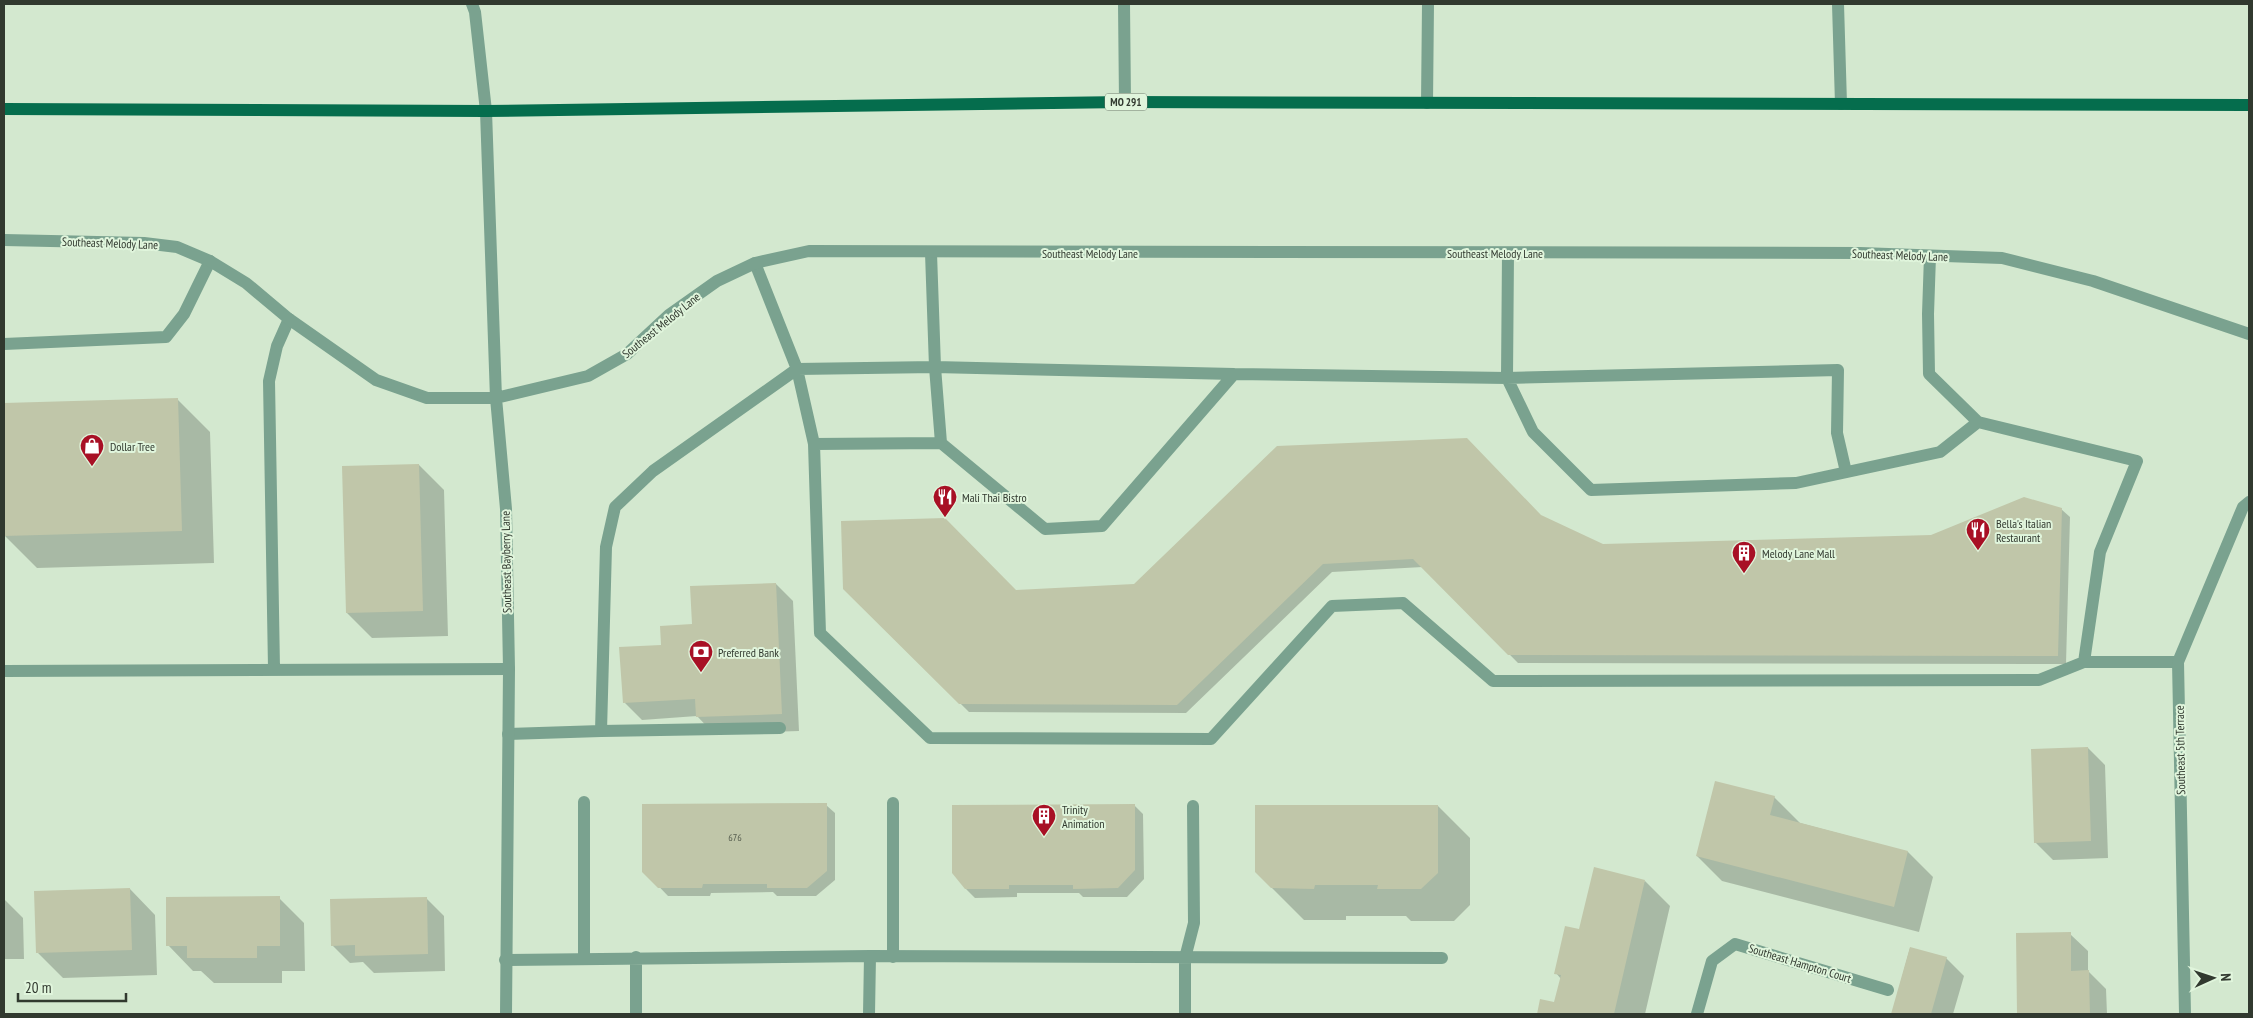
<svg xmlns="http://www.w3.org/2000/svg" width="2253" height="1018" font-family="'PT Sans Narrow',sans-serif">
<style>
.shadow{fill:#0003}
.building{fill:#c0c6a9}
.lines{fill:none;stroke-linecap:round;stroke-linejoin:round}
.service{stroke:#7aa28f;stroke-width:12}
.minor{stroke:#7aa28f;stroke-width:12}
.primary{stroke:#056d4d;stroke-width:12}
.labels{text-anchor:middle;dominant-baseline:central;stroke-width:4;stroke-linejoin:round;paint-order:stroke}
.number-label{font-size:10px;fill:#555c4e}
.shield{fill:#e0f5dc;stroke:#667163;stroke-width:1}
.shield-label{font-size:11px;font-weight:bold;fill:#31392f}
.street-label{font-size:12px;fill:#31392f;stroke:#e0f5dc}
.poi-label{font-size:12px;fill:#31392f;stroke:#e0f5dc;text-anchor:start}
</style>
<rect width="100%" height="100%" fill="#d3e8cf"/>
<path class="shadow" d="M178 400 210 432 214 563 37 568 5 536 4 405Z
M419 465 444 490 448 636 372 638 347 613Z
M2061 509 2070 517 2066 664 1518 663 1423 567 1332 572 1186 713 969 712 844 588 1015 591 1134 585 1541 516 1602 546 1931 536Z
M776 584 793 601 799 731 714 734 697 716 642 720 625 703 662 647 694 626Z
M2088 748 2105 765 2108 858 2053 860 2035 842Z
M1774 797 1800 823 1908 852 1933 877 1919 932 1722 881 1697 856Z
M826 805 835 813V880L816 896H777L773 892 711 893 710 896H668L644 871Z
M1134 805 1143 814 1144 879 1127 897H1083L1079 893H1017V897L975 898 966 889Z
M1438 806 1470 838V905L1454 921H1411L1406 916H1346V920H1304L1272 888Z
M1645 881 1670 906 1645 1014H1538L1541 1000 1555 1004 1561 979 1556 973 1580 931Z
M130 889 155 915 157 975 63 978 38 953Z
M279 898 304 923 305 971H282V983H214L201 971H193L168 945Z
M426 898 444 916 445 971 374 973 363 962 350 963 332 945Z
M4 899 23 918 24 959H4Z
M2017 934H2070L2088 951V971L2106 989 2107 1014H2019Z
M1910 948 1946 958 1964 976 1953 1014H1892Z"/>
<path class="building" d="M178 398 182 531 4 536V403Z
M1467 438 1541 515 1603 544 1931 535 2024 497 2062 508 2058 656 1508 655 1413 559 1323 564 1177 705 959 704 843 589 841 521 945 518 1016 590 1134 584 1277 446Z
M419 464 423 611 346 613 342 466Z
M776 583 782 714 696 717 695 699 623 703 619 647 661 645 660 626 692 624 690 586Z
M2088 747 2091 841 2034 843 2031 749Z
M1715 781 1775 796 1770 815 1908 851 1894 907 1696 856Z
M827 803V871L807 888H767V884H703L702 888H658L642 872V804Z
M1135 804V870L1118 888 1073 889V885H1009V889H965L952 873V805Z
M1255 805H1438V873L1421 889H1377L1378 885H1315L1314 889 1271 888 1255 872Z
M1594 867 1645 880 1614 1014H1537L1540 999 1554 1002 1561 975 1554 974 1565 926 1579 929Z
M130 888 132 950 36 953 34 891Z
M280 896V946H257V958H187V946H166V897Z
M427 897 428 954 355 956V945L331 946 330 899Z
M2071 932V971L2089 970 2090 1014H2017L2016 933Z
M1910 947 1947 957 1931 1014H1891Z"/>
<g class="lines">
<path class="service" d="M472 4 475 12 486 111
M1124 4 1125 102
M1838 4 1841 104
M1427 103 1428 4
M931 253 935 367 941 443
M1508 253 1507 378 1838 370 1837 433 1846 472
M1930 256 1928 314 1929 374 1978 422
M755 263 797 369 814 444
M4 344 166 337 184 314 210 261
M2084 662 2039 680 1493 681 1403 603 1332 606 1211 739 930 738 820 633 814 444 941 443 1045 529 1102 526 1234 374 1507 378 1533 432 1591 490 1796 483 1940 452 1978 422 2137 461 2100 552 2084 662H2178
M274 668 269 381 277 346 289 319
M4 671 509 669
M601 731 780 728
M508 734 601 731 606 547 615 507 653 471 797 369 935 367 1234 374
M893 957V803
M584 958V802
M505 960 870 956 1442 958
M636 1014V957
M869 1014 870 956
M1185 1014V958L1194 923 1193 806
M1697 1014 1712 961 1735 944 1888 990"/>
<path class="minor" d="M486 111 496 398 506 509 509 669 506 1014
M4 240 144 243 177 247 210 261 246 283 289 319 376 380 427 398H496L588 376 627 354 669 315 717 281 755 263 809 251 1860 253 2002 258 2093 281 2249 334
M2185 1014 2178 662 2243 507 2249 502"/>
<path class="primary" d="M4 109 486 111 1125 102 2249 105"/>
</g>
<defs>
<symbol id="shop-pin" viewBox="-11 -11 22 30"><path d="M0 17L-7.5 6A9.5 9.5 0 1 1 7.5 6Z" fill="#a81025" stroke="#e0f5dc"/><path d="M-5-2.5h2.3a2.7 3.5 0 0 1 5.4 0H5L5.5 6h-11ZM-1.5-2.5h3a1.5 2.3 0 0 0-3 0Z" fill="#fff"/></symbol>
<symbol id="restaurant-pin" viewBox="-11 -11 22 30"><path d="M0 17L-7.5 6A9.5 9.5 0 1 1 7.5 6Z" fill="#a81025" stroke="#e0f5dc"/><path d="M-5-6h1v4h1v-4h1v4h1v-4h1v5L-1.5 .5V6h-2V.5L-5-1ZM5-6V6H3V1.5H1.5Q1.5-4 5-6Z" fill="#fff"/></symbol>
<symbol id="building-pin" viewBox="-11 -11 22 30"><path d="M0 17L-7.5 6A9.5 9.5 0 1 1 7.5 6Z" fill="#a81025" stroke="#e0f5dc"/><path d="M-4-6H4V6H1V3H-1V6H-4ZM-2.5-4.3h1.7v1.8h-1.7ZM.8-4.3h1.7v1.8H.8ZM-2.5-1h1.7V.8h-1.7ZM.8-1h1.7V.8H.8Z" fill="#fff"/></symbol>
<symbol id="bank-pin" viewBox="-11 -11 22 30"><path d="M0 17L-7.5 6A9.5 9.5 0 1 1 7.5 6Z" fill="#a81025" stroke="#e0f5dc"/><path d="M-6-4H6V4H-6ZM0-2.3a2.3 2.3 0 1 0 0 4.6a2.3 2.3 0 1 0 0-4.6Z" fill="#fff"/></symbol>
</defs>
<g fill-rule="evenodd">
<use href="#shop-pin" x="78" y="432" width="28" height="38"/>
<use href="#restaurant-pin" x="931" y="483" width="28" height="38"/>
<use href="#restaurant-pin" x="1964" y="516" width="28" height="38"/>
<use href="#building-pin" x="1730" y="539" width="28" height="38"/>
<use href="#bank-pin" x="687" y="638" width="28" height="38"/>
<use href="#building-pin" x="1030" y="802" width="28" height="38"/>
</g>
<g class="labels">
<g class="number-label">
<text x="735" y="837">676</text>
</g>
<rect class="shield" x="1105" y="93.5" width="42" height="17" rx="4"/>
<g class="shield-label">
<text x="1126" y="102">MO 291</text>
</g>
<g class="street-label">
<text transform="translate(110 243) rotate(2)">Southeast Melody Lane</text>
<text x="1090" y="253">Southeast Melody Lane</text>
<text x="1495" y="253">Southeast Melody Lane</text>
<text transform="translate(1900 255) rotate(2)">Southeast Melody Lane</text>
<text transform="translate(661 325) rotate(-39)">Southeast Melody Lane</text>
<text transform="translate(506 562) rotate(-91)">Southeast Bayberry Lane</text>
<text transform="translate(2180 750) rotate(-91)">Southeast 5th Terrace</text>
<text transform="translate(1800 963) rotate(17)">Southeast Hampton Court</text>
</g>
<g class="poi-label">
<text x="110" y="446">Dollar Tree</text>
<text x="962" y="497">Mali Thai Bistro</text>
<text x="1996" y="523">Bella's Italian<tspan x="1996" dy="14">Restaurant</tspan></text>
<text x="1762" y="553">Melody Lane Mall</text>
<text x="718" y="652">Preferred Bank</text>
<text x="1062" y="809">Trinity<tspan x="1062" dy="14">Animation</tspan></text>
</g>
</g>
<rect width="2253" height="1018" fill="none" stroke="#31392f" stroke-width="10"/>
<g transform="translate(2213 978) rotate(87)" stroke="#e0f5dc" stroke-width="4" paint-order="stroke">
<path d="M0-4L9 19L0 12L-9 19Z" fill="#31392f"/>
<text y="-8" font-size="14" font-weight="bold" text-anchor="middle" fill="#31392f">N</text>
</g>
<path d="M18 993v8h108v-8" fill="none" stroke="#31392f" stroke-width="2.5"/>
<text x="25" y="993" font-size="15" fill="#31392f" stroke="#e0f5dc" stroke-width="4" paint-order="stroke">20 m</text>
</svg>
